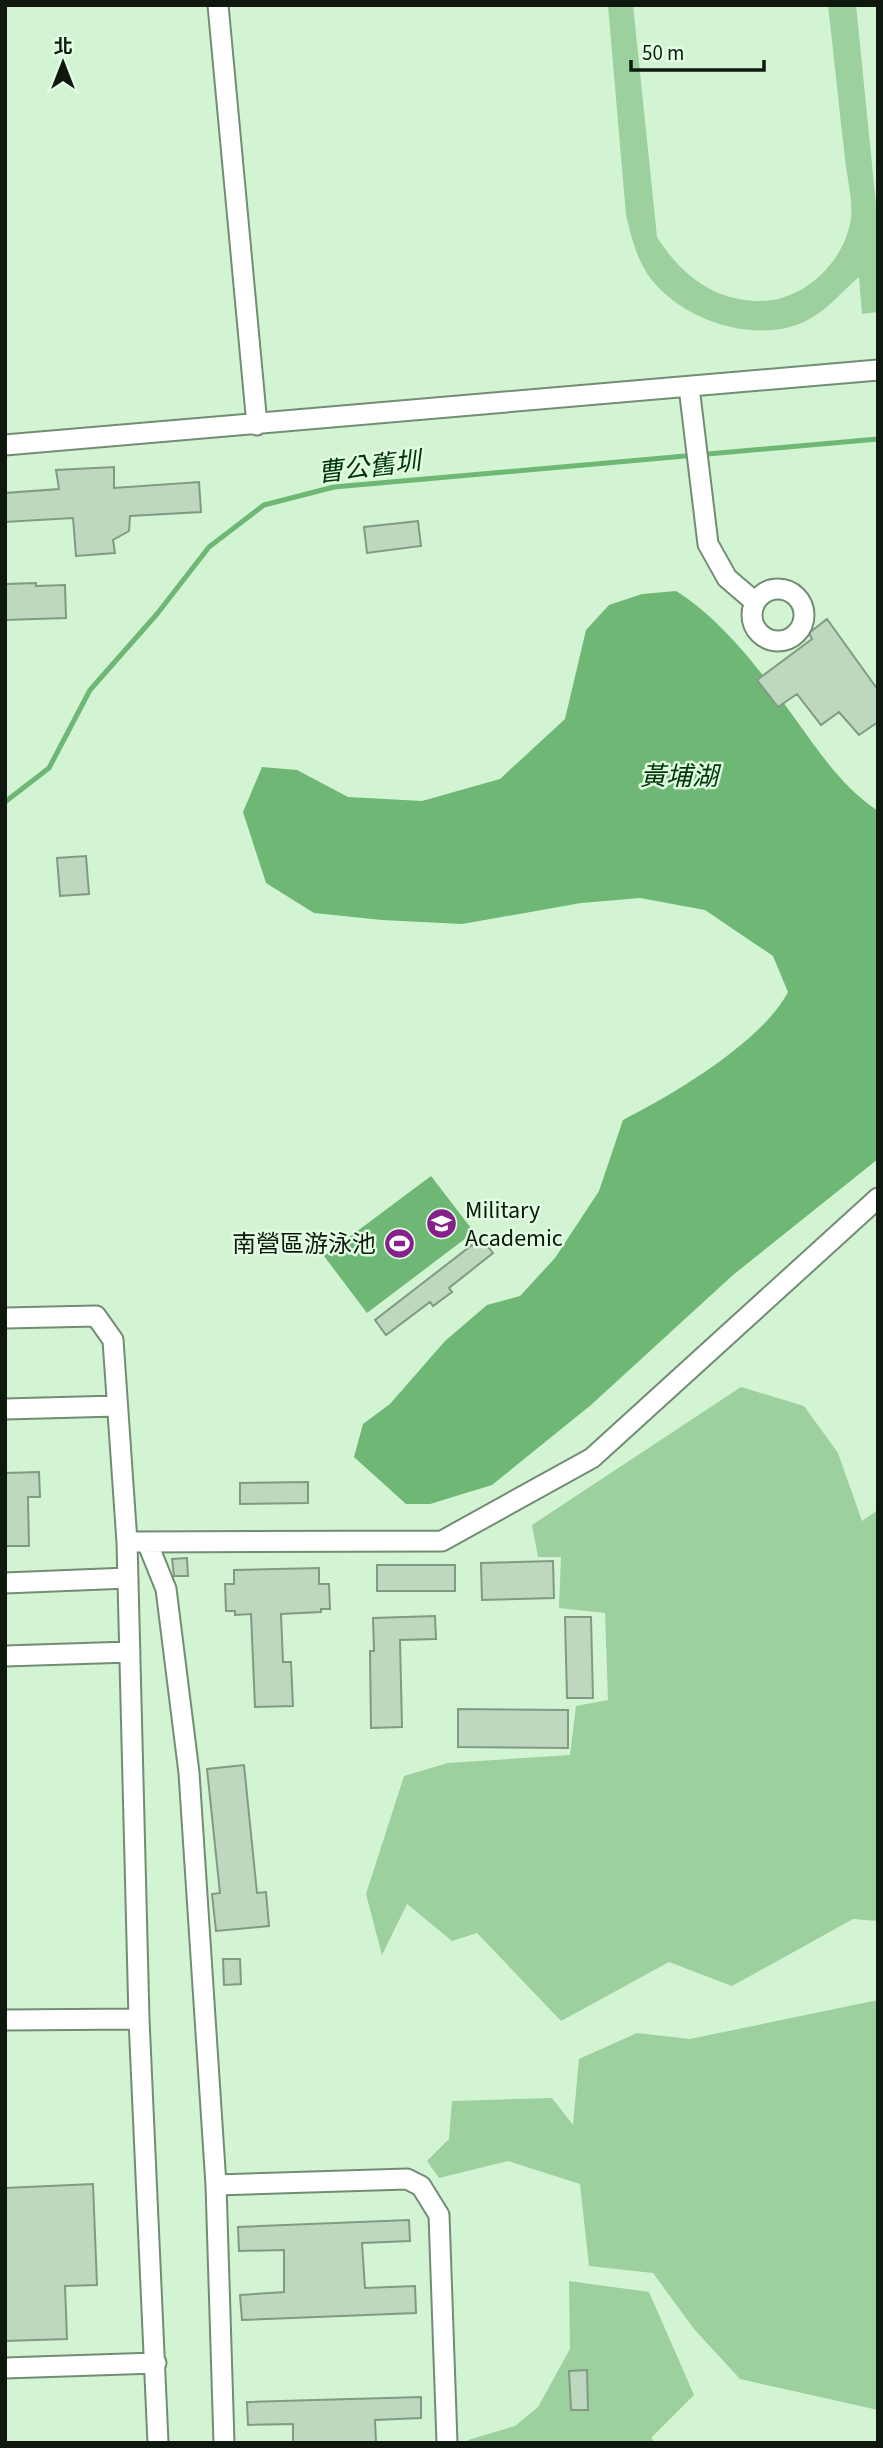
<svg xmlns="http://www.w3.org/2000/svg" width="883" height="2448" font-family="'Source Sans 3','Noto Sans TC',sans-serif">
<style>
.built{fill:#d2f4d3}
.green{fill:#9cd09e}
.water{fill:#6eb774}
.lines{fill:none;stroke-linecap:round;stroke-linejoin:round}
.stream{stroke:#6eb774;stroke-width:5}
.building{fill:#bdd8be;stroke:#819a82;stroke-width:2}
.minor-casing{stroke:#738c74;stroke-width:23}
.minor{stroke:#fff;stroke-width:19}
.labels{text-anchor:middle;dominant-baseline:central;stroke-width:5;stroke-linejoin:round;paint-order:stroke}
.poi-label{font-size:24px;fill:#0e180f;stroke:#e1fde2;text-anchor:start}
.water-label{font-size:26px;font-style:italic;fill:#003609;stroke:#e1fde2}
</style>
<rect width="100%" height="100%" fill="#e1fde2"/>
<path class="built" d="M5 5H878V2443H5Z"/>
<path class="green" d="M608 5H633L657 237C680 273 711 299 755 301 801 304 845 263 851 218 853 200 847 177 845 159 839 108 834 57 828 5H856L878 224V312L862 314 859 277C841 292 828 310 806 321 756 345 684 321 651 279 637 261 631 236 626 215Z
M741 1387 804 1406 838 1453 862 1521 878 1510V1921L853 1919 732 1986 669 1962 561 2021 477 1933 452 1941 407 1904 382 1955 366 1894 404 1776 448 1763 570 1755 576 1706 608 1700 605 1613 559 1608 561 1557H538L532 1525Z
M878 2000V2410L740 2379 694 2329 653 2273 589 2266 580 2184 508 2161 439 2178 427 2161 449 2139 452 2101 552 2098 573 2125 579 2059 637 2033 690 2039Z
M569 2281 649 2292 694 2395 651 2438 656 2443H468V2440L515 2426 538 2407 570 2349Z"/>
<path class="water" d="M676 591C724 621 763 674 796 720 820 753 843 788 878 811V1159L733 1275 591 1405 492 1485 430 1504H406L354 1457 363 1424 390 1404 445 1341 487 1305 520 1296 555 1258 599 1191 623 1120C674 1094 762 1042 788 992L773 956 705 910 640 898 581 903 462 924 382 920 314 913 266 883 243 812 262 767 297 770 348 797 422 801 500 779 565 719 586 630 609 605 642 594Z
M431 1176 474 1232 367 1313 324 1256Z"/>
<g class="lines">
<path class="stream" d="M5 802 49 768 90 690 157 614 209 547 264 505 334 487 878 439"/>
</g>
<path class="building" d="M114 467V488L199 482 201 512 130 516 129 531 113 540 115 553 76 556 73 518 5 522V493L59 489 56 470Z
M418 521 421 546 367 553 364 527Z
M36 583V586L65 585 66 618 5 620V584Z
M827 619 878 690V722L859 735 839 712 821 725 797 694 778 707 757 680 812 639 809 633Z
M86 856 89 894 60 896 57 858Z
M481 1238 493 1253 449 1288 452 1292 433 1306 430 1302 386 1335 375 1320Z
M39 1472 40 1497H28L29 1546H5V1473Z
M308 1482V1503L240 1504V1483Z
M187 1558 188 1576H174L172 1559Z
M553 1561 554 1598 482 1600 481 1563Z
M377 1565H455V1591H377Z
M319 1568V1584H329L330 1609H321V1612L281 1614 283 1662H291L293 1706 255 1707 251 1614 235 1615V1611H226L225 1584H234V1570Z
M435 1616 436 1639 400 1640 402 1727 371 1728 370 1651H374L373 1618Z
M565 1617H591L593 1698H567Z
M458 1709 568 1710V1748L458 1747Z
M244 1765 257 1893 266 1892 269 1926 216 1931 212 1894 220 1893 207 1769Z
M223 1959H240L241 1984 224 1985Z
M93 2184 97 2285 65 2286 67 2339 5 2341V2188Z
M409 2220 410 2241 362 2243 365 2288 415 2286 416 2313 242 2320 240 2295 284 2292V2250L239 2251 238 2227Z
M587 2370 588 2410H571L569 2371Z
M421 2397V2418L375 2420 376 2443H293V2424L248 2425 247 2402Z"/>
<g class="lines">
<defs>
<path id="minor" d="M218 5 257 425
M689 387 708 544 727 578 755 602
M5 445 878 370
M752 615a26 26 0 1 1 52 0a26 26 0 1 1-52 0Z
M5 1318 96 1316 113 1340 127 1542 139 2019 158 2443
M5 1409 117 1406
M135 1542 442 1541 592 1458 878 1198
M147 1542 166 1589 189 1773 216 2185 224 2443
M5 1583 128 1578
M5 1656 130 1652
M5 2020 139 2019
M216 2185 407 2179 421 2186 439 2215 447 2443
M5 2368 156 2363"/>
</defs>
<use href="#minor" class="minor-casing"/>
<use href="#minor" class="minor"/>
</g>
<defs>
<symbol id="university-disc" viewBox="-11 -11 22 22"><circle r="9.5" fill="#85218a" stroke="#e1fde2"/><path d="M0-5L7-2L0 1L-7-2ZM-4 1L0 2.5L4 1V4Q0 6-4 4Z" fill="#fff"/></symbol>
<symbol id="stadium-disc" viewBox="-11 -11 22 22"><circle r="9.5" fill="#85218a" stroke="#e1fde2"/><path d="M0-5a6.5 5 0 1 0 0 10a6.5 5 0 1 0 0-10ZM-3.5-1.8h7v3.6h-7Z" fill="#fff"/></symbol>
</defs>
<g fill-rule="evenodd">
<use href="#university-disc" x="424" y="1206" width="35" height="35"/>
<use href="#stadium-disc" x="382" y="1226" width="35" height="35"/>
</g>
<g class="labels">
<g class="poi-label">
<text x="465" y="1210">Military<tspan x="465" dy="28">Academic</tspan></text>
<text x="376" y="1244" text-anchor="end">南營區游泳池</text>
</g>
<g class="water-label">
<text transform="translate(369 467) rotate(-7)">曹公舊圳</text>
<text x="679" y="776">黃埔湖</text>
</g>
</g>
<rect width="883" height="2448" fill="none" stroke="#0e180f" stroke-width="14"/>
<g transform="translate(63 63)" stroke="#e1fde2" stroke-width="5" paint-order="stroke">
<path d="M0-5L12 26L0 18L-12 26Z" fill="#0e180f"/>
<text y="-10" font-size="19" font-weight="bold" text-anchor="middle" fill="#0e180f">北</text>
</g>
<path d="M631 60v10h133v-10" fill="none" stroke="#0e180f" stroke-width="3.5"/>
<text x="642" y="60" font-size="21" fill="#0e180f" stroke="#e1fde2" stroke-width="5" paint-order="stroke">50 m</text>
</svg>
